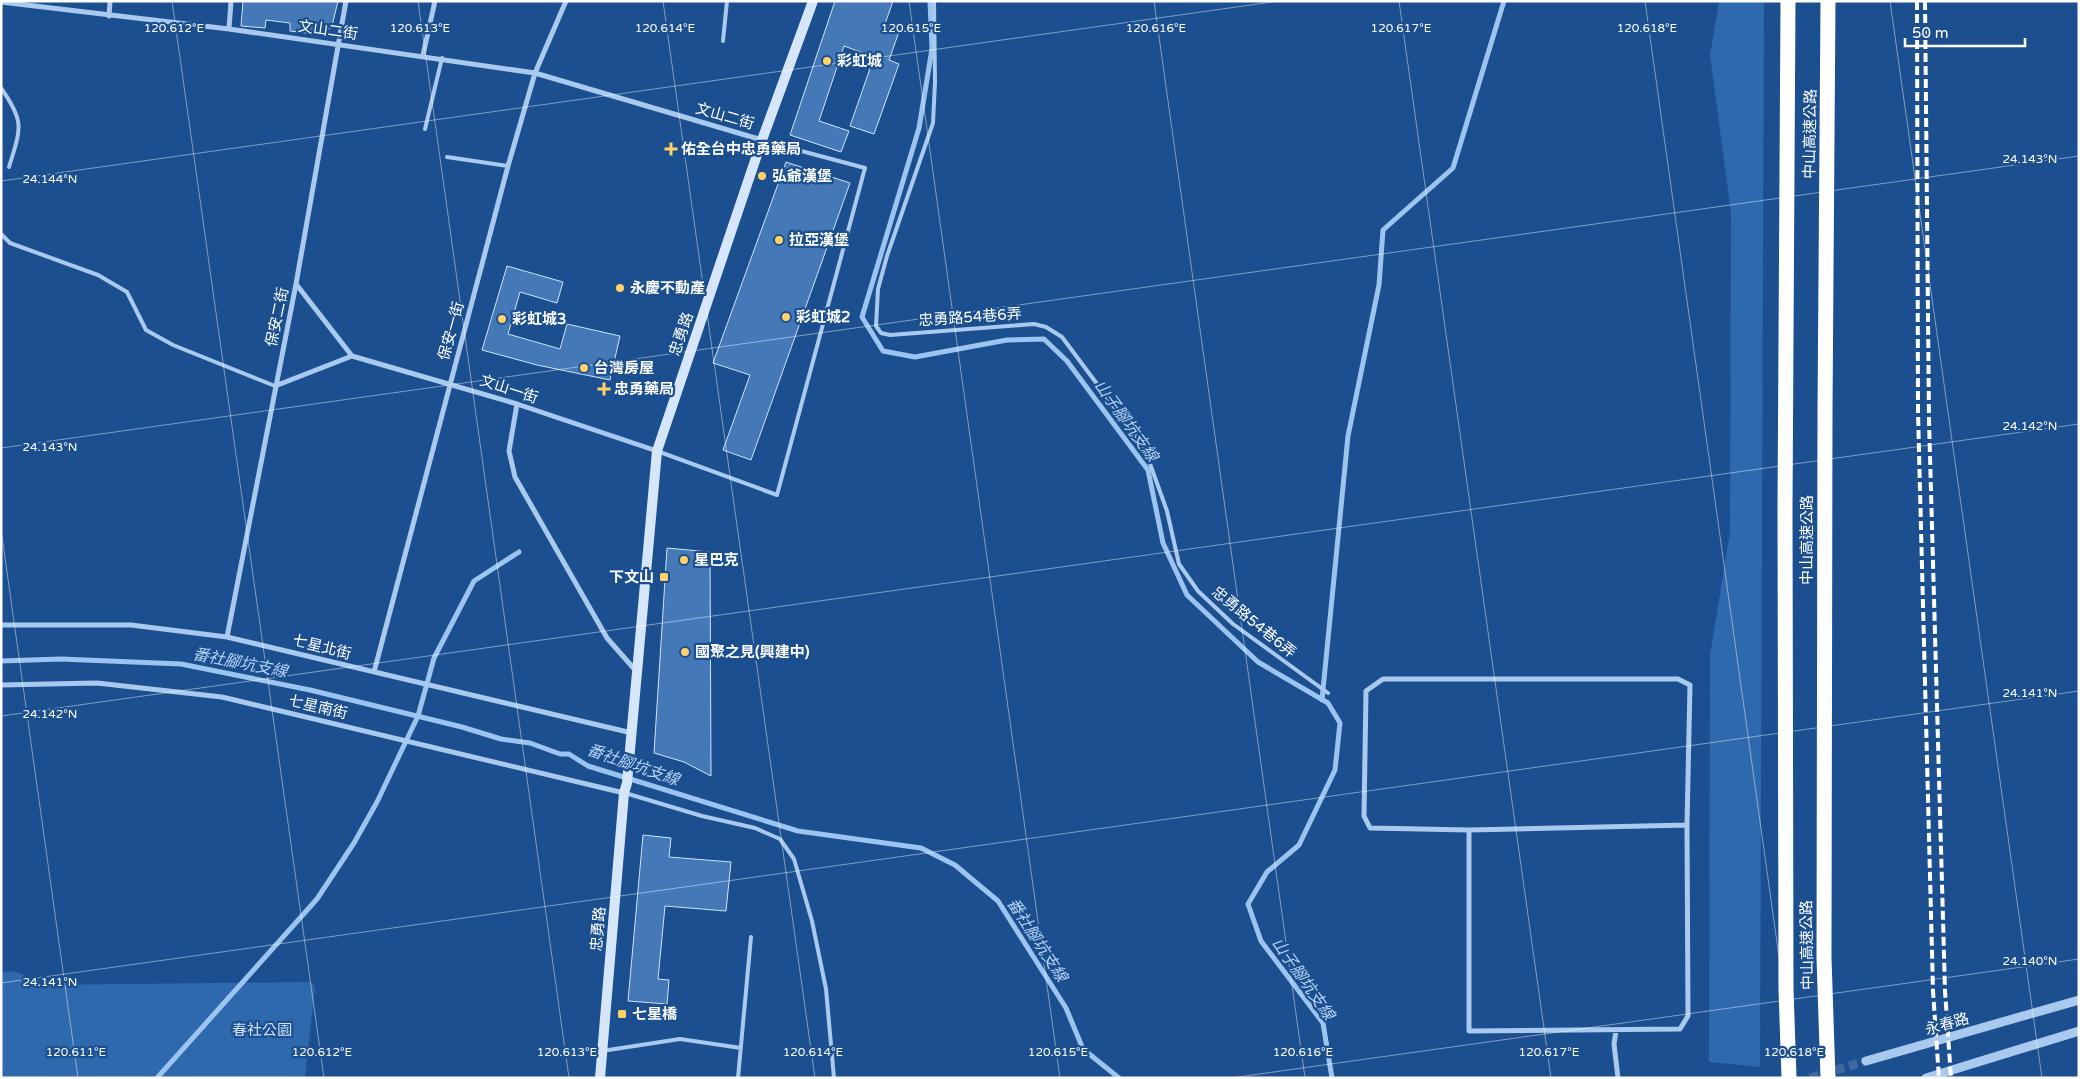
<svg xmlns="http://www.w3.org/2000/svg" width="2080" height="1079" font-family="'Varela Round','Noto Sans TC',sans-serif">
<style>
.green{fill:#2e69ad}
.lines{fill:none;stroke-linecap:round;stroke-linejoin:round}
.stream{stroke:#9cc4f0;stroke-width:5}
.building{fill:#4478b7;stroke:#cfe3fa}
.tertiary-tunnel{stroke:#3d69a0;stroke-width:9;stroke-dasharray:9 4.5;stroke-linecap:butt}
.service{stroke:#a9c9ee;stroke-width:4}
.minor{stroke:#a9c9ee;stroke-width:5}
.tertiary{stroke:#a9c9ee;stroke-width:9}
.secondary{stroke:#d6e6fa;stroke-width:10}
.motorway{stroke:#fff;stroke-width:15}
.rail{stroke:#fff;stroke-width:4;stroke-dasharray:9 4;stroke-linecap:butt}
.ticks{fill:none;stroke:#fff;stroke-width:1;stroke-opacity:0.45}
.poi-dot{fill:#ffd166;stroke:#1b4f8f;stroke-width:2}
.labels{text-anchor:middle;dominant-baseline:central;stroke-width:4.5;stroke-linejoin:round;paint-order:stroke}
.street-label{font-size:15px;fill:#fff;stroke:#1b4f8f}
.poi-label{font-size:15px;font-weight:bold;fill:#fff;stroke:#1b4f8f;text-anchor:start}
.park-label{font-size:15px;fill:#cfe3fa;stroke:#1b4f8f}
.water-label{font-size:16px;font-style:italic;fill:#b5d3f5;stroke:#1b4f8f}
.ticks-label{font-size:12px;text-anchor:middle;fill:#fff;stroke:#1b4f8f;stroke-width:4.5;stroke-linejoin:round;paint-order:stroke}
</style>
<rect width="100%" height="100%" fill="#1b4f8f"/>
<path class="green" d="M1719 1H1764L1760 1067 1709 1062 1710 655 1730 532 1731 213 1710 55Z
M15 971 43 985 310 982 315 986 305 1078H1V973Z"/>
<g class="lines">
<path class="stream" d="M930 1 932 49 919 128 862 317 883 351 915 357 1007 340 1044 339 1067 361 1148 470 1163 543 1187 595 1258 662 1328 703 1340 723 1335 770 1299 845 1267 872 1248 904 1261 941 1323 1023 1332 1078
M1 661 61 659 181 664 310 690 462 727 501 739 530 743 560 754H569L588 766 798 831 921 848 955 865 998 901 1066 1008 1083 1049 1119 1078
M1322 700 1348 436 1379 285 1383 230 1453 168 1504 1
M157 1078 317 899 354 843 377 802 418 716 434 658 474 581 519 552"/>
</g>
<path class="building" d="M243 1H338L332 26 322 35 290 31V23L266 20 265 28 241 26Z
M835 1H893L885 24 900 29 889 60 899 64 874 134 850 126 874 57 844 46 819 121 849 131 841 152 790 135Z
M786 162 850 183 751 460 723 450 750 375 713 363Z
M507 266 563 282 557 303 520 292 508 334 560 349 567 324 620 336 610 380 537 365 482 350Z
M667 548 710 552 711 776 684 762 654 753Z
M643 835 671 838 669 857 731 862 726 911 665 906 658 979 669 980 667 1004 628 1001Z"/>
<g class="lines">
<path class="tertiary-tunnel" d="M1810 1078 1866 1061"/>
<path class="service" d="M934 1 935 82 933 123 887 256 878 289 876 326 881 333 890 335 1034 324 1046 327 1062 337 1144 447 1167 511 1179 564 1198 591 1233 624 1328 693
M723 41 727 1
M1 88C25 122 21 128 9 167
M425 129 442 58
M447 157 508 166
M1 234 10 243 98 275 127 292 146 330 173 345 275 386
M657 451 777 495 865 168 764 141
M625 793 702 816 755 828 780 839 794 859 812 921 826 989 834 1078
M602 1051 680 1039 741 1048
M738 1078 751 937"/>
<path class="minor" d="M1 2 229 29 535 73 762 140
M109 16 110 1
M229 29 231 1
M423 55 435 1
M296 284 352 356
M352 356 517 404 657 451
M275 386 352 356
M517 404 509 451 515 477 607 638 636 671
M1 625H131L227 637 632 733
M227 637 296 284 346 1
M374 672 508 166 535 73 566 1
M1383 679H1678L1690 685 1687 825 1688 1016 1680 1029 1469 1031V830L1370 828 1364 816 1366 691Z
M1 685 97 683 222 697 624 793
M1469 830 1687 825
M1616 1031 1614 1044 1618 1078"/>
<path class="tertiary" d="M1866 1061 2079 1000
M1926 1078 2079 1031"/>
<path class="secondary" d="M600 1078 624 793 627 783 657 451 762 140 813 1"/>
<path class="motorway" d="M1788 1 1785 509 1786 989 1789 1078
M1828 1078 1824 958 1825 412 1828 1"/>
<path class="rail" d="M1917 1 1918 412 1933 991 1939 1078
M1925 1 1929 420 1945 991 1951 1078"/>
</g>
<path class="ticks" d="M172 1 324 1078M418 1 569 1078M663 1 815 1078M909 1 1060 1078M1154 1 1305 1078M1399 1 1551 1078M1645 1 1796 1078M1890 1 2042 1078M1 181 1279 1M1 448 2079 156M1 529 78 1078M1 716 2079 424M1 983 2079 691M1231 1078 2079 959"/>
<g class="poi-dot">
<circle cx="827" cy="61" r="5"/>
<path d="M668.5 141.5h5v5h5v5h-5v5h-5v-5h-5v-5h5z"/>
<circle cx="762" cy="176" r="5"/>
<circle cx="779" cy="240" r="5"/>
<circle cx="620" cy="288" r="5"/>
<circle cx="786" cy="317" r="5"/>
<circle cx="502" cy="319" r="5"/>
<circle cx="584" cy="368" r="5"/>
<path d="M601.5 381.5h5v5h5v5h-5v5h-5v-5h-5v-5h5z"/>
<circle cx="684" cy="560" r="5"/>
<rect x="659" y="572" width="10" height="10" rx="2.5"/>
<circle cx="685" cy="652" r="5"/>
<rect x="617" y="1009" width="10" height="10" rx="2.5"/>
</g>
<g class="labels">
<g class="street-label">
<text transform="translate(328 30) rotate(8)">文山二街</text>
<text transform="translate(725 116) rotate(16)">文山二街</text>
<text transform="translate(1810 134) rotate(-89)">中山高速公路</text>
<text transform="translate(277 317) rotate(-78)">保安二街</text>
<text transform="translate(970 317) rotate(-4)">忠勇路54巷6弄</text>
<text transform="translate(451 331) rotate(-75)">保安一街</text>
<text transform="translate(681 334) rotate(-71)">忠勇路</text>
<text transform="translate(509 389) rotate(18)">文山一街</text>
<text transform="translate(1807 540) rotate(-90)">中山高速公路</text>
<text transform="translate(1254 622) rotate(39)">忠勇路54巷6弄</text>
<text transform="translate(322 647) rotate(14)">七星北街</text>
<text transform="translate(318 707) rotate(13)">七星南街</text>
<text transform="translate(598 929) rotate(-85)">忠勇路</text>
<text transform="translate(1807 945) rotate(-91)">中山高速公路</text>
<text transform="translate(1947 1024) rotate(-16)">永春路</text>
</g>
<g class="poi-label">
<text x="837" y="61">彩虹城</text>
<text x="681" y="149">佑全台中忠勇藥局</text>
<text x="772" y="176">弘爺漢堡</text>
<text x="789" y="240">拉亞漢堡</text>
<text x="630" y="288">永慶不動產</text>
<text x="796" y="317">彩虹城2</text>
<text x="512" y="319">彩虹城3</text>
<text x="594" y="368">台灣房屋</text>
<text x="614" y="389">忠勇藥局</text>
<text x="694" y="560">星巴克</text>
<text x="654" y="577" text-anchor="end">下文山</text>
<text x="695" y="652">國聚之見(興建中)</text>
<text x="632" y="1014">七星橋</text>
</g>
<g class="park-label">
<text x="262" y="1030">春社公園</text>
</g>
<g class="water-label">
<text transform="translate(1126 421) rotate(54)">山子腳坑支線</text>
<text transform="translate(240 663) rotate(11)">番社腳坑支線</text>
<text transform="translate(633 765) rotate(19)">番社腳坑支線</text>
<text transform="translate(1037 940) rotate(57)">番社腳坑支線</text>
<text transform="translate(1303 979) rotate(55)">山子腳坑支線</text>
</g>
</g>
<g class="ticks-label">
<text x="174" y="32">120.612°E</text>
<text x="420" y="32">120.613°E</text>
<text x="665" y="32">120.614°E</text>
<text x="911" y="32">120.615°E</text>
<text x="1156" y="32">120.616°E</text>
<text x="1401" y="32">120.617°E</text>
<text x="1647" y="32">120.618°E</text>
<text x="2030" y="163">24.143°N</text>
<text x="50" y="183">24.144°N</text>
<text x="2030" y="430">24.142°N</text>
<text x="50" y="451">24.143°N</text>
<text x="2030" y="697">24.141°N</text>
<text x="50" y="718">24.142°N</text>
<text x="2030" y="965">24.140°N</text>
<text x="50" y="986">24.141°N</text>
<text x="76" y="1056">120.611°E</text>
<text x="322" y="1056">120.612°E</text>
<text x="567" y="1056">120.613°E</text>
<text x="813" y="1056">120.614°E</text>
<text x="1058" y="1056">120.615°E</text>
<text x="1303" y="1056">120.616°E</text>
<text x="1549" y="1056">120.617°E</text>
<text x="1794" y="1056">120.618°E</text>
</g>
<rect width="2080" height="1079" fill="none" stroke="#ffffff" stroke-width="5"/>
<path d="M1905 38v8h120v-8" fill="none" stroke="#ffffff" stroke-width="2.5"/>
<text x="1912" y="38" font-size="15" fill="#ffffff" stroke="#1b4f8f" stroke-width="4" paint-order="stroke">50 m</text>
</svg>
